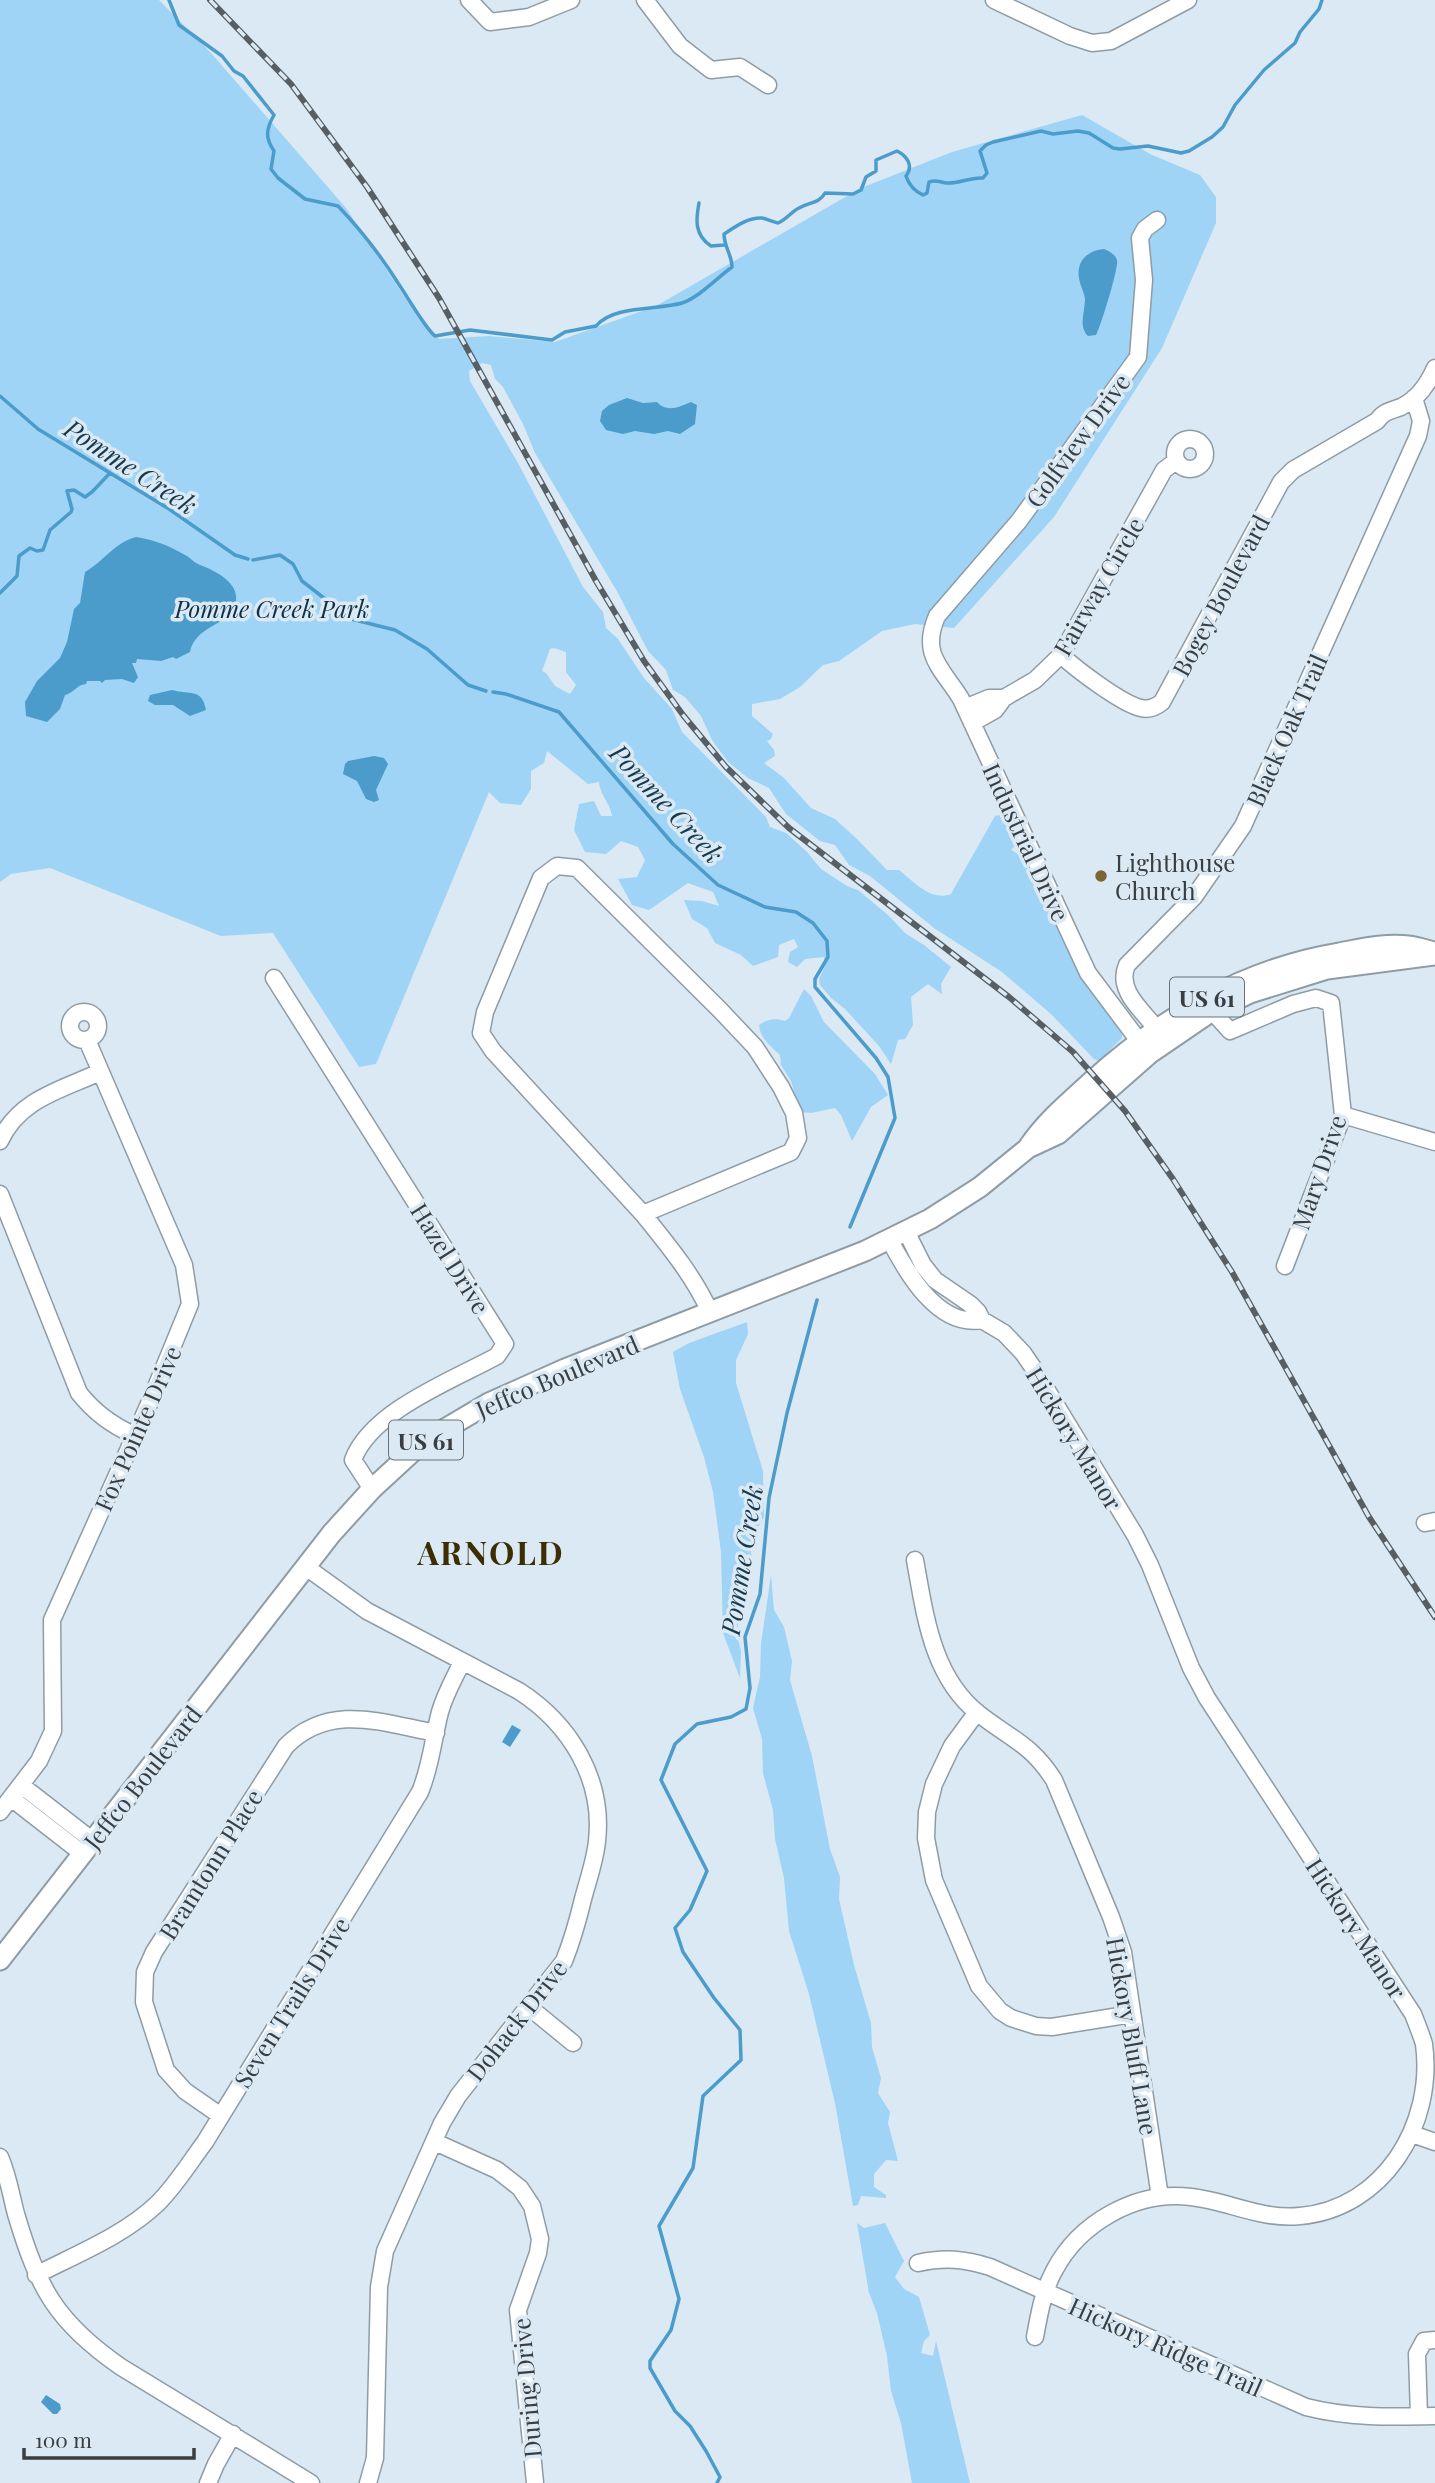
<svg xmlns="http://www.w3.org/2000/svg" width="1435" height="2483" font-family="'Playfair Display',serif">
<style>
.green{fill:#9fd4f6;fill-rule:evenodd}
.water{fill:#4c9ccb}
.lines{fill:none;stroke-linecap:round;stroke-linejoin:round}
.stream{stroke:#4c9ccb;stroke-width:3.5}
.minor-casing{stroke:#8e9ca5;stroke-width:19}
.major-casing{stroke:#8e9ca5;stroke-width:23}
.minor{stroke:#fff;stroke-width:16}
.major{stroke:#fff;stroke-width:19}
.rail-casing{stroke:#575f64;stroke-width:6}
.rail{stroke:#dae9f3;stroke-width:3.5;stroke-dasharray:10;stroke-linecap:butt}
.poi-dot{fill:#7a6635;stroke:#dae9f3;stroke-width:2.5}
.labels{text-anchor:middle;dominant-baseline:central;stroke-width:7;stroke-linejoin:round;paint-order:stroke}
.shield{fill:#dae9f3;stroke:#697177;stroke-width:2}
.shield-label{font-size:23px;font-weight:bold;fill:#383e42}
.street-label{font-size:24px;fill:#383e42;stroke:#dae9f3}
.park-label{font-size:24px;font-style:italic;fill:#0e3145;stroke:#dae9f3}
.poi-label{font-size:24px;fill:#383e42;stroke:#dae9f3;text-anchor:start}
.water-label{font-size:26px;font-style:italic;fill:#173a4e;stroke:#dae9f3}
.district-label{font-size:32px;font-weight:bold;letter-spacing:2px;fill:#3c2d03;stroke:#dae9f3}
</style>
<rect width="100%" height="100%" fill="#dae9f3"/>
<path class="green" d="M0 0H159L211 53 346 208 421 322 439 339 489 336 555 342 656 306 861 188 952 152 1082 115 1150 154 1200 175 1216 197V223L1162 348 1054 517 954 628 915 624 882 631 839 661 823 665 800 687 780 699 752 704V716L773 734 771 739 767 741 774 750 775 756 764 763 783 777 811 808 835 819 857 839 887 870H899C913 881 931 902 951 894L995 816 1005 814 1018 843 1011 850C1025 856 1033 877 1035 891L1042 895 1079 975 1122 1029V1038L1099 1061 1094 1059 1051 1014 1002 972 934 928 870 876 849 865 835 845 820 841 786 814 769 788 748 778 728 762 712 740 701 716 685 697 673 690 666 670 648 651 618 593 535 453 523 424 503 387 495 379 491 365 482 363 469 371 470 381 518 463 583 587 603 612 606 628 618 639 644 678 672 709 682 732 766 817 770 827 786 833 807 852 821 869 847 886 858 890 889 916 905 933 924 945 951 967 941 984 942 994 928 984 911 997 913 1025 905 1039 898 1040 891 1064 879 1046 845 1009 831 998 820 985 819 979 825 966 824 957 805 959 797 967 788 962 790 952 798 947 794 939 779 945 778 957 753 966 741 955 715 943 707 928 692 919 684 900 702 901 719 906 713 892 688 883 649 910 632 905 618 879 637 877 645 860 638 847 621 841 606 854 585 852 574 830 579 804 594 801 601 816H612C610 803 600 795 599 782L588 784 547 751 544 763 531 771V789L521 805 500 803 489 792 376 1064 359 1067 273 933 221 936 50 868 11 874 0 882ZM554 648 566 652V672L576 685 570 694 555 686 546 673 542 671 550 649Z
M804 989 811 996 824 1022 875 1074 888 1095 871 1107 852 1141 841 1115 835 1108 811 1113 800 1112 791 1081 781 1065 780 1055C770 1046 760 1038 759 1025 768 1019 775 1018 785 1021L789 1018Z
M747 1322 748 1334 736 1360V1383L763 1471 764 1517 753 1535 750 1546 753 1566 749 1578 742 1586 737 1635 741 1651 740 1678 723 1633 721 1552 713 1492 704 1457 680 1389 673 1352 689 1343Z
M771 1575 774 1610 784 1627 792 1661 790 1680 812 1756 830 1849 840 1877 839 1899 854 1965 871 2023 872 2047 881 2078 878 2093 890 2112 888 2123 898 2161 886 2160 874 2174V2187L886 2195V2198L861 2196 858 2205 853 2206 835 2103 809 1994 789 1931 784 1878 775 1839 773 1810 763 1773 762 1739 753 1708 760 1677 761 1644Z
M857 2223 864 2228 885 2223 904 2261 895 2277 904 2289 919 2297 930 2335 924 2341 921 2353 933 2356 936 2341 970 2483H912L901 2423 891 2391 887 2356 877 2313 869 2293Z"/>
<path class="water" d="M1104 249C1109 251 1115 254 1117 260 1119 267 1101 326 1096 335L1088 336C1078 326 1085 312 1085 299 1084 291 1080 286 1079 278 1076 260 1089 250 1104 249Z
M627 398 643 403 657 402C667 413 679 407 691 402L697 405 695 424 680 434 668 431 654 434 635 431 623 434 606 430 600 421 602 411 609 405Z
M136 537C155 540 168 545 185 555 190 557 193 562 198 564 216 571 246 585 233 609 224 626 195 627 190 652L176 659 173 657 161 661 137 659 136 663H132L138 677 134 683 122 679 105 680 102 683 100 681H87L86 684C76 685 74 693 65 695L60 709 47 722 26 716 25 702 37 681 60 658 67 642 74 609 80 603 85 572C103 562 114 543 136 537Z
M172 690C190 695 202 688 206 710L190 716 173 705H155L148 701 150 695Z
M374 756 384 758 388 764 376 790 379 800 374 802 366 799 357 781 343 774 345 764 348 761Z
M512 1725 521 1730 510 1747 502 1742Z
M46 2395 60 2404 61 2409 57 2414H53L41 2402Z"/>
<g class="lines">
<path class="stream" d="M169 0 179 25 222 56 234 71 243 76 274 115C266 129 265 138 274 151L271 169 278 178 305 199 338 206C360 229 381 256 398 283 407 296 425 328 435 336L470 330 552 340 565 332 596 326C613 305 659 310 682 303 698 298 717 278 732 267 732 255 724 247 724 234 735 227 748 217 762 218 767 219 772 222 778 223 787 219 791 212 799 208 809 202 819 204 825 193L853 194 861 190 866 177 876 171V160L897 151C907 156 914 166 906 176 909 185 914 191 923 195L927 193 929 182C936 179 939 182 946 183 959 184 970 177 983 178L987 173 980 151 986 145 993 142 1041 131 1053 134 1078 131 1089 133 1113 148 1120 149 1148 146 1181 153 1189 151 1212 137 1223 127 1235 105 1264 70 1295 43 1300 32 1319 9 1322 0
M699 203C696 219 694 235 711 246L724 245
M0 396 38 429 169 509 235 555 248 559
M253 560 280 555 293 564 302 581 351 619 395 630 427 649 468 685 486 691
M0 593 17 576 19 556 30 548 37 551 43 550 50 530 71 512 72 509 67 491 74 490 85 497 92 492 110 473
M493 692 506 694 559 712 673 844 718 885 765 907 796 912 813 923 827 941 828 957 815 979V987L876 1058 888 1077 895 1118 850 1227
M717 2483 720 2477 706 2451 690 2426 675 2411 650 2368V2361L671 2330 679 2299 659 2226 693 2168 703 2096 741 2060 740 2030 714 1998 683 1952 675 1928 690 1910 707 1871 661 1780 675 1744 697 1724 731 1717 746 1709 750 1688 745 1637 760 1594 769 1498 787 1413 817 1300"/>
<defs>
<path id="minor" d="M469 0 490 22 529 17 571 0
M645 0 680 46 711 70 740 67 768 85
M994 0 1070 36 1092 43 1111 41 1188 0
M1175 454a15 15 0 1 1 30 0a15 15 0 1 1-30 0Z
M1061 655C1076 669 1122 704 1141 708 1149 710 1156 707 1162 702L1281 482 1293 470 1377 421C1384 411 1390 411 1401 407 1418 399 1428 384 1435 368
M965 708 989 698H1004
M972 723 995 710 1004 698 1035 680 1061 655 1164 470 1176 461
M557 866 577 868 720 1010 755 1047 781 1087 794 1113 798 1138 791 1152 643 1214 493 1051 481 1033 485 1012 541 878Z
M274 978 505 1344 497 1356C453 1380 371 1411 353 1460L372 1489
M1212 1011 1230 1031 1293 1004 1316 998 1331 1003 1343 1115 1285 1266
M70 1026a14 14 0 1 1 28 0a14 14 0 1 1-28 0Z
M1156 1028C1142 1010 1116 990 1127 965L1194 897 1243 826 1418 436 1421 421 1414 398
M1139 1041 1088 973 961 699C942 668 920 655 937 616L1019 521 1138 357 1144 280 1140 238 1145 229 1157 220
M1343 1115 1435 1142
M0 1141C19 1099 61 1090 100 1072
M0 1194 79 1393C95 1413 111 1424 133 1435
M643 1214C668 1245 693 1275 710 1312
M906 1231 923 1265 935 1280 970 1304 978 1312 982 1320 1004 1333 1023 1353 1034 1369 1135 1535 1150 1565 1191 1668 1207 1698 1413 2014C1417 2024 1421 2034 1424 2044 1435 2125 1383 2209 1300 2216 1261 2220 1228 2201 1191 2197 1136 2190 1079 2223 1054 2271 1043 2291 1039 2315 1035 2337
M889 1239C907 1272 937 1328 982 1320
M1425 1523 1435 1521
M915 1560C925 1615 932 1677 979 1714 1011 1739 1031 1744 1054 1780L1111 1917 1123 1952 1160 2197
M306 1567 367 1611 519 1691C570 1724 604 1779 597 1841 595 1861 588 1880 583 1899 578 1920 572 1941 564 1961L458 2096 442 2123 385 2251 379 2287 375 2458 368 2483
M977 1712 952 1746 934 1784 927 1812 926 1838 934 1880 979 1986 1000 2011 1011 2018 1036 2026 1052 2027 1132 2014
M21 1785 93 1841
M11 1798 83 1854
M0 1812 39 1761 53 1731 52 1620 149 1404 190 1304 184 1265 87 1040
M529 2007 573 2043
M221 2116 185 2091 166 2070 144 2002 145 1972 154 1952 286 1746C330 1702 382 1723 436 1733
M1415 2135 1435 2142
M435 2142 497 2170 520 2188 532 2206 540 2239 538 2253 518 2310 535 2483
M0 2157C8 2175 11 2195 16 2214 38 2288 56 2322 121 2367L311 2483
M918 2263C944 2257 965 2259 990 2267L1306 2407C1349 2418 1390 2417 1435 2416
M36 2275C77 2254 125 2235 158 2203 176 2185 190 2162 205 2142L420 1792C431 1766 433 1739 440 1712 445 1694 454 1679 462 1662
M1419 2416 1417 2354 1424 2341 1435 2340
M208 2483 216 2464 233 2434"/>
<path id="major" d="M1029 1146C1047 1120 1068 1103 1092 1081 1163 1017 1243 969 1339 953 1361 949 1386 943 1408 946 1417 947 1426 950 1434 952
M0 1960 332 1533 372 1489 423 1442 489 1403 565 1369 865 1251 930 1219 980 1187 1028 1148 1058 1134 1149 1054 1212 1011 1250 993 1327 969 1435 955"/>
</defs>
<use href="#minor" class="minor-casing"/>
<use href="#major" class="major-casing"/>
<use href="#minor" class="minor"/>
<use href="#major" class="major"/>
<defs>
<path id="rail" d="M210 0 291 84 367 187 439 298 596 581 644 661 683 715 726 767 789 828 1009 997 1073 1052 1125 1111 1173 1179 1232 1272 1369 1517 1435 1617"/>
</defs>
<use href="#rail" class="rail-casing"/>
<use href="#rail" class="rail"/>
</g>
<circle class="poi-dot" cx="1101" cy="876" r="7"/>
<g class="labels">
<g class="shield">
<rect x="1170" y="977.5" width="74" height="39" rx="5"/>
<rect x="389" y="1420.5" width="74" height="39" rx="5"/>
</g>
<g class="shield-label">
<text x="1207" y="997">US 61</text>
<text x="426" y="1440">US 61</text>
</g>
<g class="street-label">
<text transform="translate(1077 440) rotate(-54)">Golfview Drive</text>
<text transform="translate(1098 586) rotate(-60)">Fairway Circle</text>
<text transform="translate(1220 595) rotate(-62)">Bogey Boulevard</text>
<text transform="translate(1286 730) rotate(-66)">Black Oak Trail</text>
<text transform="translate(1027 842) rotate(65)">Industrial Drive</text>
<text transform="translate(1318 1172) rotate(-71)">Mary Drive</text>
<text transform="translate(451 1258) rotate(58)">Hazel Drive</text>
<text transform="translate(557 1376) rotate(-23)">Jeffco Boulevard</text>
<text transform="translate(137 1428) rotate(-66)">Fox Pointe Drive</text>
<text transform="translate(1075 1438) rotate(59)">Hickory Manor</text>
<text transform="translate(142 1777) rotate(-52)">Jeffco Boulevard</text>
<text transform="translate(210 1864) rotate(-58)">Bramtonn Place</text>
<text transform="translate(1357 1928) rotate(57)">Hickory Manor</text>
<text transform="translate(291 2002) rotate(-58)">Seven Trails Drive</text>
<text transform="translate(516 2020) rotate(-52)">Dohack Drive</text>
<text transform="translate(1133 2036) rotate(80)">Hickory Bluff Lane</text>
<text transform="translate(1166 2346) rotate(24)">Hickory Ridge Trail</text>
<text transform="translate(526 2388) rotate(-95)">During Drive</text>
</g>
<g class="park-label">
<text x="272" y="608">Pomme Creek Park</text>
</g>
<g class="poi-label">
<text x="1115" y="862">Lighthouse<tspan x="1115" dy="28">Church</tspan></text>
</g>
<g class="water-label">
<text transform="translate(131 466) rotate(33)">Pomme Creek</text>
<text transform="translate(667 803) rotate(47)">Pomme Creek</text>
<text transform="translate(741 1560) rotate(-81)">Pomme Creek</text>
</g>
<g class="district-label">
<text x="491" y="1551">ARNOLD</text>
</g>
</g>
<path d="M24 2448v10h170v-10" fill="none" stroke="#383e42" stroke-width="3.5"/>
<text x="35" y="2448" font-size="21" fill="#383e42" stroke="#dae9f3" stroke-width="5" paint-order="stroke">100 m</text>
</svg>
